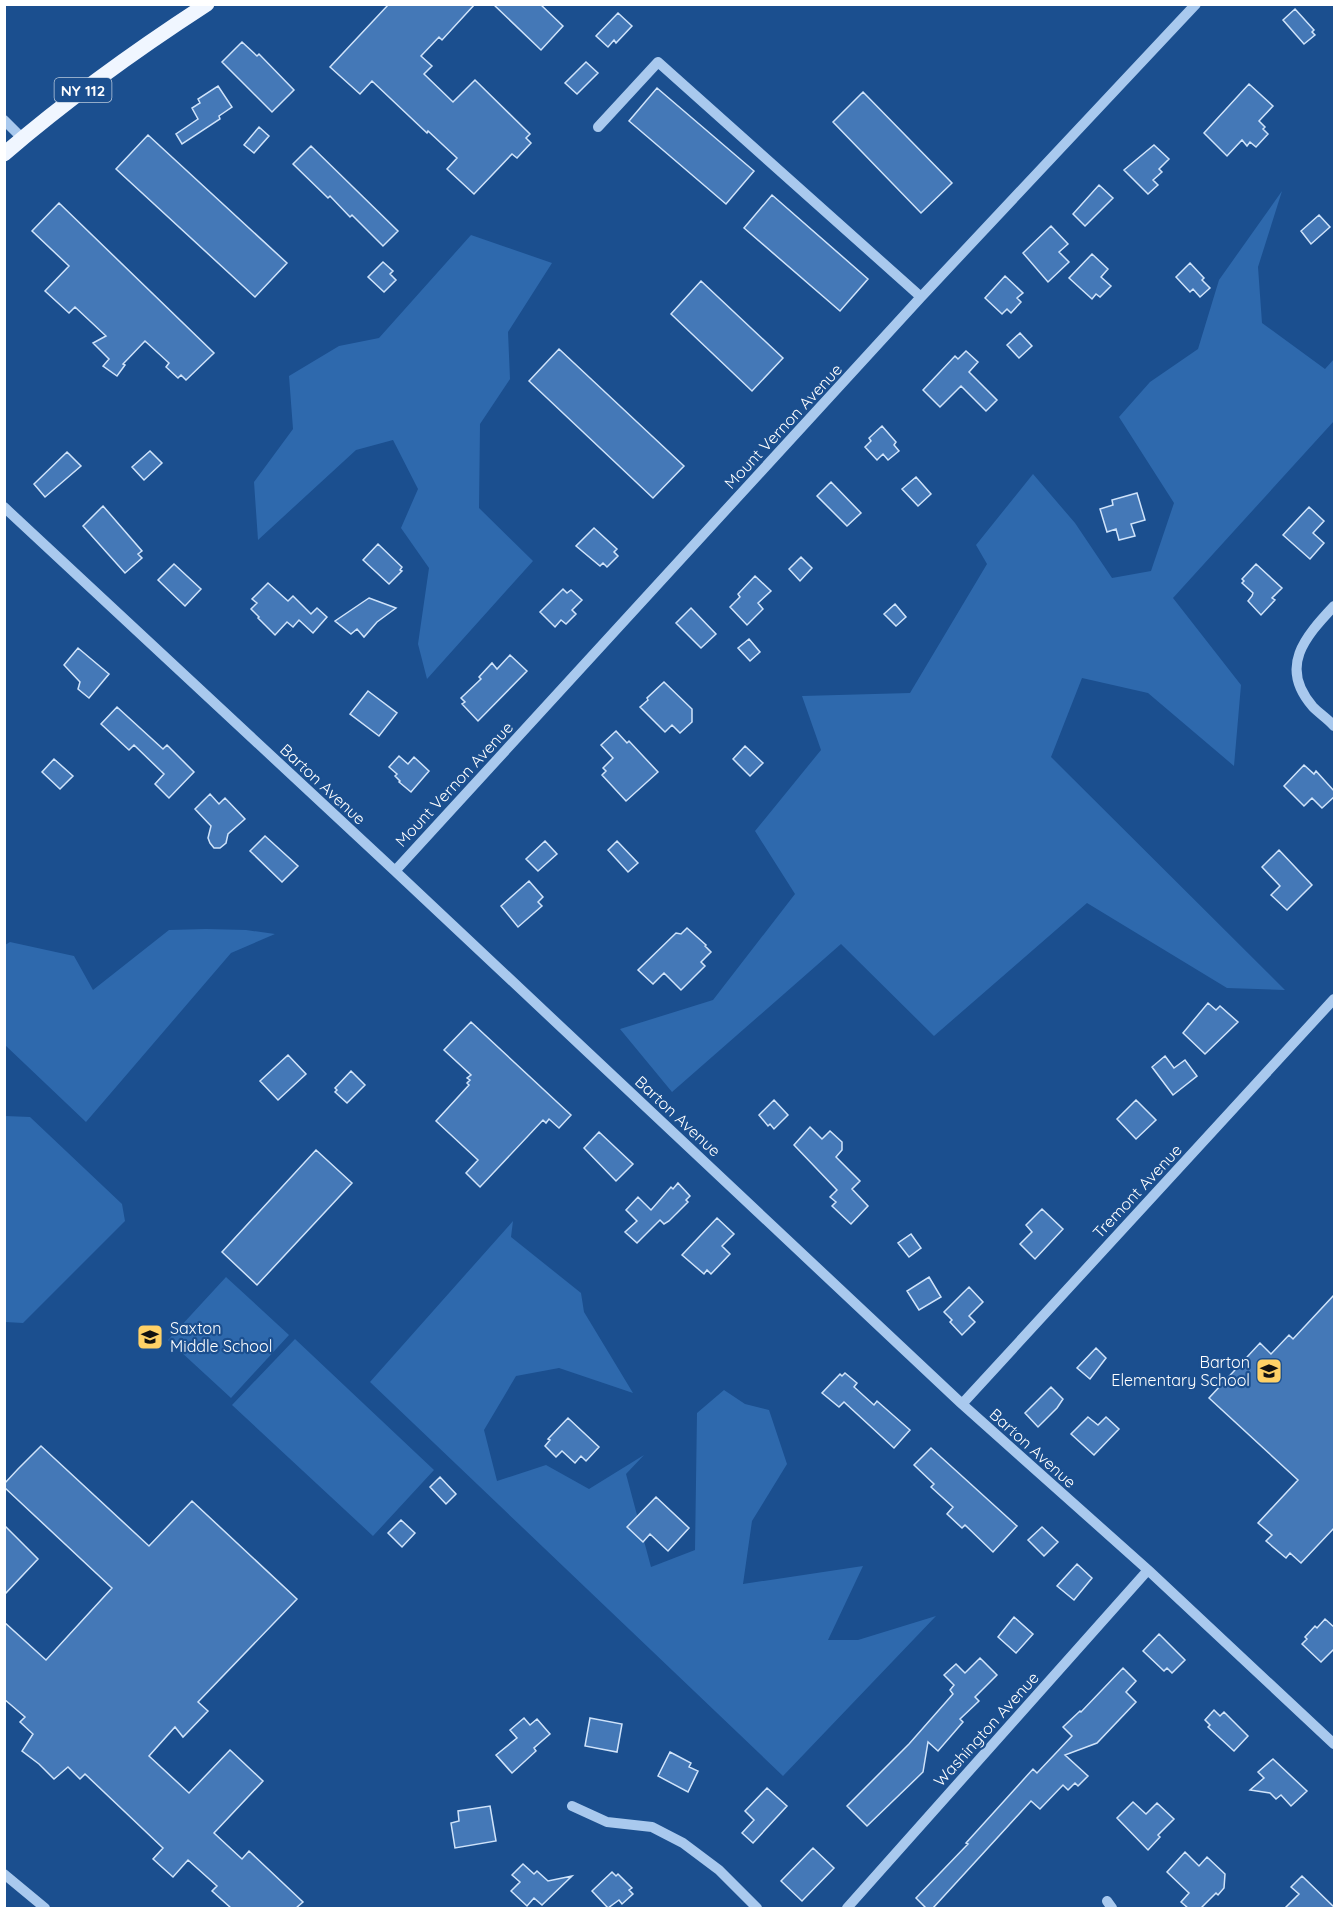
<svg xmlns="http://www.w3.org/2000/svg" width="1339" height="1913" font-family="Quicksand,sans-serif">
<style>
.green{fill:#2e69ad}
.building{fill:#4478b7;stroke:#cfe3fa;stroke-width:1.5}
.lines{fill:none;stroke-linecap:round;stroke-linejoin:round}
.minor{stroke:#a9c9ee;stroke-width:10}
.major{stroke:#f0f6ff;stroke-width:15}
.labels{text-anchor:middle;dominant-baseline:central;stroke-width:4.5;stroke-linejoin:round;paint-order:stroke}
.shield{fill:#1b4f8f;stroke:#bbcadd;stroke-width:1.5}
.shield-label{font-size:15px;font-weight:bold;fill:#fff}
.street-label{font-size:16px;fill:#fff;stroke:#1b4f8f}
.poi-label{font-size:16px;fill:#fff;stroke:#1b4f8f;text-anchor:start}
</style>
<rect width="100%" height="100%" fill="#1b4f8f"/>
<path class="green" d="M1282 191 1258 267 1262 323 1325 369 1334 359V421L1173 598 1241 685 1234 766 1148 693 1082 678 1051 757 1285 990 1227 988 1087 903 934 1036 841 944 672 1092 620 1029 713 1000 795 894 755 831 821 750 802 696 910 693 987 564 976 545 1033 474 1075 523 1112 578 1151 571 1174 503 1119 417 1150 382 1198 349 1219 280Z
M471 235 552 263 508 332 510 379 480 424 479 508 533 561 427 679 418 644 429 568 401 528 418 489 393 440 356 450 258 540 254 482 293 429 289 376 339 346 379 338Z
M206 929 246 930 275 934 231 953 86 1122 5 1045V945L10 942 74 956 93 990 169 930Z
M5 1116 30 1117 122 1204 125 1221 23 1323 5 1322Z
M513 1221 511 1237 581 1293 584 1312 633 1393 559 1368 516 1376 484 1430 497 1481 546 1465 589 1489 644 1455 626 1474 651 1567 695 1550 697 1413 724 1390 745 1404 769 1410 787 1464 752 1521 743 1584 863 1566 828 1640H858L936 1616 783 1776 370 1382Z
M226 1277 289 1335 231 1398 168 1340Z
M295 1339 434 1470 373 1536 232 1405Z"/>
<path class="building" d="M389 4H475L442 40 439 37 421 56 432 66 424 74 453 102 475 80 530 134 526 138 531 143 517 158 512 154 474 194 447 169 457 158 428 131 427 133 372 81 360 94 330 67Z
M493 4H540L563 26 541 50Z
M1295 9 1314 30 1312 32 1315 35 1304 44 1283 20Z
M618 13 632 26 616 43 614 40 608 47 596 36Z
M242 42 257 56 259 54 294 90 272 112 222 62Z
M586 62 598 73 577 94 565 83Z
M1249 84 1273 106 1259 121 1265 127 1263 129 1268 134 1256 147 1250 142 1247 146 1242 140 1227 156 1204 133Z
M218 86 232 107 219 116 220 119 182 144 176 134 198 119 192 108 200 103 198 99Z
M657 88 754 171 726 204 629 121Z
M863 92 952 183 921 213 833 122Z
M259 127 269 136 254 153 244 145Z
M148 135 287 263 255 297 116 169Z
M1154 145 1169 159 1159 169 1162 172 1153 180 1158 185 1148 194 1124 170Z
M311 146 398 231 383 246 352 215 350 217 330 196 328 198 293 164Z
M1099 185 1113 198 1085 226 1073 214Z
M772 195 868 279 840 311 744 228Z
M59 203 214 353 186 380 181 375 178 378 166 367 169 363 145 341 123 364 125 365 117 376 103 366 109 359 93 343 106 336 75 307 69 313 45 291 69 266 32 231Z
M1319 215 1330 227 1311 244 1301 231Z
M1051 226 1068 244 1059 252 1069 262 1048 282 1023 253Z
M1092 254 1108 269 1101 277 1111 286 1100 297 1096 294 1092 299 1069 278Z
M383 262 393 271 390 274 396 280 384 292 368 277Z
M1190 263 1204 278 1202 280 1210 288 1200 297 1193 289 1190 292 1176 277Z
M1005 276 1023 293 1017 298 1021 302 1011 313 1007 309 1002 314 985 298Z
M701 281 783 358 752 391 671 314Z
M1020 333 1032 346 1019 358 1007 345Z
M559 349 684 466 653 498 529 381Z
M966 351 978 362 969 372 997 400 986 411 961 386 940 407 923 390 955 356 958 359Z
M882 426 896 442 894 445 899 451 888 460 883 454 877 460 865 447 871 441 869 438Z
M150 451 162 463 144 480 132 467Z
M67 452 81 466 45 497 34 484Z
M916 477 931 494 918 506 902 489Z
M831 482 861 513 847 526 817 496Z
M1137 493 1145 520 1131 524 1135 536 1119 540 1116 529 1107 532 1100 509 1113 505 1112 500Z
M103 506 142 551 138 554 142 558 125 573 83 526Z
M1309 507 1324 521 1313 533 1324 543 1310 559 1283 535Z
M594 528 617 549 614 552 618 556 607 567 603 563 600 566 576 546Z
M378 544 402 567 400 570 402 571 389 584 363 560Z
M801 557 812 568 800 581 789 569Z
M174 564 201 589 185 606 158 580Z
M1256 564 1282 588 1272 598 1275 600 1261 615 1248 601 1252 596 1253 593 1242 583 1244 581 1242 579Z
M755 576 771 591 758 603 763 609 747 625 730 607 740 597 738 594Z
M268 583 288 601 293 596 311 614 317 608 327 617 313 633 299 620 293 627 287 622 275 635 258 618 259 617 251 609 257 603 252 599Z
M563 589 567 593 571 590 582 600 572 610 576 614 566 624 561 620 555 627 540 612Z
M369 598 396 608 377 622 364 637 357 629 351 634 335 621Z
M895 604 906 617 896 626 884 614Z
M691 608 716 634 701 648 676 623Z
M749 639 760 652 750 661 738 648Z
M78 648 109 674 89 698 78 689 80 682 64 665Z
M510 655 527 671 478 721 462 704 465 702 461 698 481 679 479 677 492 663 497 669Z
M664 682 692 709V722L680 733 672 725 665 732 640 707 648 700 647 698Z
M368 691 397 713 379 736 350 714Z
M117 707 163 749 167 745 194 772 169 798 155 784 164 774 134 745 129 750 101 724Z
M616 731 627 743 629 741 658 772 626 801 602 775 606 771 603 768 613 758 601 745Z
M745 746 763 763 750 776 733 759Z
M399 756 408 764 414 757 429 771 411 792 399 782 400 781 395 776 397 774 389 767Z
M54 759 73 776 60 789 42 772Z
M1304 765 1314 774 1316 771 1335 792V796L1322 808 1312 798 1304 806 1284 786Z
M210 794 219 804 225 798 245 819 228 834 226 843 220 848H214L210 843 208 838 211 826 195 809Z
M265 836 298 866 282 882 250 851Z
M545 841 557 854 538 871 526 859Z
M617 841 638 863 628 872 608 850Z
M1279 850 1312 885 1287 910 1271 895 1280 886 1262 867Z
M529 881 543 897 538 902 542 906 518 927 501 906Z
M687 928 706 945 705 946 711 952 701 962 705 966 681 990 664 973 653 984 638 970 676 933 681 934Z
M1208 1003 1216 1010 1220 1006 1238 1022 1205 1054 1183 1033Z
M471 1022 571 1115 559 1128 549 1119 546 1123 543 1120 480 1187 466 1173 478 1160 436 1121 469 1085 467 1083 470 1080 467 1078 471 1075 444 1050Z
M288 1055 306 1074 278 1100 260 1081Z
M1165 1056 1174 1068 1185 1060 1197 1076 1173 1095 1152 1067Z
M351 1071 365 1085 347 1103 335 1092 337 1090 335 1088Z
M774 1100 788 1115 774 1129 770 1124 768 1126 759 1115Z
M1136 1100 1156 1120 1136 1139 1117 1119Z
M810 1127 822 1139 830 1131 842 1142V1150L836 1157 860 1181 852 1189 868 1206 851 1224 832 1206 836 1202 830 1197 837 1190 794 1145Z
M599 1132 633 1164 616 1181 584 1148Z
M316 1150 352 1183 257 1285 222 1252Z
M678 1183 690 1196 686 1200 688 1202 669 1221 664 1224 660 1220 637 1243 625 1232 637 1221 626 1210 638 1197 651 1210 671 1187 673 1189Z
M1042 1209 1063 1229 1035 1259 1020 1244 1032 1232 1026 1225Z
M717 1218 734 1234 722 1246 730 1254 711 1274 707 1270 704 1274 682 1255Z
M911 1234 921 1248 909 1257 898 1243Z
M929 1277 941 1297 919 1310 907 1291Z
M969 1287 983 1302 969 1316 975 1322 962 1335 950 1322 952 1320 944 1312Z
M1335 1294V1527L1301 1563 1290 1553 1286 1558 1266 1541 1272 1535 1258 1523 1298 1480 1209 1398 1260 1343 1271 1354 1289 1335 1293 1339Z
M1096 1348 1106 1358 1090 1379 1077 1368Z
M845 1373 857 1383 854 1387 874 1405 877 1401 910 1430 894 1448 844 1402 839 1407 822 1393 840 1374 842 1376Z
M1051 1387 1063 1399 1057 1408 1038 1427 1025 1413Z
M1088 1417 1098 1425 1106 1417 1119 1429 1094 1455 1071 1434Z
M568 1418 599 1447 586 1461 581 1456 575 1463 562 1451 556 1457 545 1446 550 1440 548 1439Z
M41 1446 149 1546 192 1501 297 1599 198 1702 208 1711 183 1737 175 1727 149 1756 189 1793 230 1750 263 1781 214 1833 242 1859 249 1851 303 1902 296 1908H231L212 1891 217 1886 188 1860 173 1877 153 1859 163 1848 85 1774 80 1779 68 1767 54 1779 39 1764 22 1751 33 1734 20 1722 25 1717 4 1699V1622L46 1660 112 1588 4 1487V1484L18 1469Z
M931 1448 1017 1526 993 1552 965 1525 962 1528 947 1514 953 1507 931 1487 934 1484 914 1465Z
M440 1477 456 1494 446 1504 430 1487Z
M656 1497 689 1528 668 1551 650 1534 643 1542 627 1527Z
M401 1520 415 1533 402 1547 388 1533Z
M4 1525 38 1559 4 1595Z
M1042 1527 1058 1542 1044 1556 1028 1540Z
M1077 1564 1092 1578 1074 1600 1057 1586Z
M1014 1617 1033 1634 1016 1653 998 1637Z
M1325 1619 1335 1628V1648L1321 1662 1302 1644 1307 1639 1305 1637 1315 1626 1317 1628Z
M1159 1634 1185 1660 1172 1673 1167 1668 1164 1671 1143 1651Z
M980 1658 997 1675 975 1697 979 1701 960 1719 963 1722 938 1751 928 1742 923 1772 867 1826 847 1806 909 1744 953 1694 950 1690 954 1685 944 1675 956 1664 965 1673Z
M1123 1668 1136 1681 1126 1692 1136 1702 1097 1743 1065 1755 1088 1776 1078 1786 1075 1783 1068 1790 1063 1785 1040 1809 1031 1801 933 1908H926L916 1898 968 1844 966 1843 1033 1769 1037 1773 1072 1736 1063 1727 1080 1711 1081 1712Z
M1214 1710 1220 1716 1224 1712 1248 1736 1234 1751 1208 1727 1210 1725 1205 1720Z
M524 1718 530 1725 537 1719 550 1734 534 1748 536 1751 512 1773 496 1755 517 1738 510 1730Z
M590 1718 622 1724 617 1752 585 1746Z
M670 1752 691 1763 689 1767 698 1771 688 1792 658 1776Z
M1273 1759 1307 1791 1291 1806 1281 1795 1276 1799 1270 1793 1250 1790 1264 1778 1258 1772Z
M767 1788 787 1806 753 1843 742 1833 754 1820 745 1811Z
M1133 1802 1146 1814 1157 1803 1174 1819 1158 1835 1160 1837 1148 1850 1117 1818Z
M490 1806 496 1841 455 1848 451 1823 459 1821 458 1811Z
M813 1848 834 1868 802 1901 781 1881Z
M1185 1852 1199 1866 1207 1857 1225 1874 1224 1888 1218 1895 1216 1893 1201 1908H1188L1181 1902 1189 1893 1167 1872Z
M523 1864 534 1874 537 1871 548 1881 572 1876 542 1905 534 1898 527 1906 511 1891 520 1882 512 1875Z
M612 1872 616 1876 618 1874 632 1888 629 1890 633 1894 622 1904 619 1900 608 1908 592 1891Z
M1302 1876 1335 1908H1285L1299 1894 1291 1887Z"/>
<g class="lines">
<path class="minor" d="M4 120 22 138
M598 127 658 62 921 297
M4 507 395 871 962 1404 1148 1570 1334 1744
M1334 606C1305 637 1278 667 1313 707 1320 714 1328 719 1334 726
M395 871 921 297 1196 4
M962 1404 1334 999
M572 1806 607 1822 652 1827 683 1843 719 1870 757 1908
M4 1874 45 1908
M1107 1901 1112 1908
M847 1908 1148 1570"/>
<path class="major" d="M4 154C68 99 136 50 207 4"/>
</g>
<defs>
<symbol id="school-square" viewBox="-11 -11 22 22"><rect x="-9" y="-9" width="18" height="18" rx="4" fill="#ffd166" stroke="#1b4f8f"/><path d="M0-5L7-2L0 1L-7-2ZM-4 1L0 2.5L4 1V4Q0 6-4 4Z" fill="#111"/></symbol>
</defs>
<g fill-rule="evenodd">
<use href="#school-square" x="135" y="1322" width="30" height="30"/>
<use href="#school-square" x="1254" y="1356" width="30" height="30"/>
</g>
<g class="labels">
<rect class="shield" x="54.5" y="78" width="57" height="24" rx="4.5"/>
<g class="shield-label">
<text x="83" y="90">NY 112</text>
</g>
<g class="street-label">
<text transform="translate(783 426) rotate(-47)">Mount Vernon Avenue</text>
<text transform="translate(323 784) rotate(43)">Barton Avenue</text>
<text transform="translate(454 784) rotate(-47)">Mount Vernon Avenue</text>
<text transform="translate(678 1116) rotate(43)">Barton Avenue</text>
<text transform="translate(1137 1191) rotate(-47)">Tremont Avenue</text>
<text transform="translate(1033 1448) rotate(42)">Barton Avenue</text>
<text transform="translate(986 1729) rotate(-48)">Washington Avenue</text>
</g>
<g class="poi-label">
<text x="170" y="1328">Saxton<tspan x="170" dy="18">Middle School</tspan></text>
<text x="1250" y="1362" text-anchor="end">Barton<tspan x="1250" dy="18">Elementary School</tspan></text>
</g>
</g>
<rect width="1339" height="1913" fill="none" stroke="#ffffff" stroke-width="12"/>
</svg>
